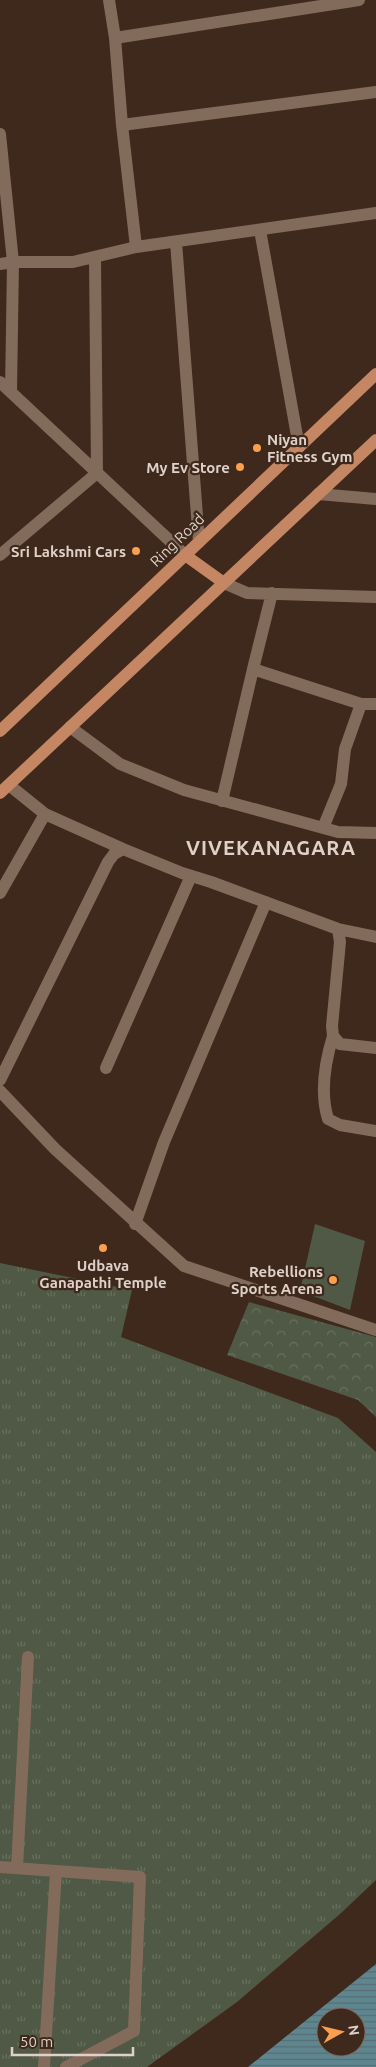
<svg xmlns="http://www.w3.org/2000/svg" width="376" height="2067" font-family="Ubuntu,sans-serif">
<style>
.grass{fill:url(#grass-tufts)}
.park{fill:url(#park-crowns)}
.garden{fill:#4f5945}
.water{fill:url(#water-rules);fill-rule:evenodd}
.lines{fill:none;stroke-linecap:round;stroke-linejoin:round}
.minor{stroke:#836b5c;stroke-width:12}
.primary{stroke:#c48663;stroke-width:12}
.poi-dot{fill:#fa9f4f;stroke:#3e291c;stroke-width:2}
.labels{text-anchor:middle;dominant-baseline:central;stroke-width:4.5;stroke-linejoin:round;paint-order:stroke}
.poi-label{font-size:15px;font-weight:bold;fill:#dfd1c9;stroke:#3e291c;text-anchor:end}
.street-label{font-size:15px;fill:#dfd1c9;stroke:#3e291c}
.district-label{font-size:20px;font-weight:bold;letter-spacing:1px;fill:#dfd1c9;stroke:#3e291c}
</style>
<defs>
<pattern id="grass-tufts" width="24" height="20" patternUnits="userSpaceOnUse" patternTransform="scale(1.25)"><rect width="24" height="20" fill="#4f5945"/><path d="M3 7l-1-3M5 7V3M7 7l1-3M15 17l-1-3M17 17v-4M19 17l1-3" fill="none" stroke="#68705e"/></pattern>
<pattern id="park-crowns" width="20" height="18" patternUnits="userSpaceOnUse" patternTransform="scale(1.25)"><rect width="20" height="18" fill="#4f5945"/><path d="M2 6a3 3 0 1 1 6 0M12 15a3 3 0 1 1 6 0" fill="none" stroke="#68705e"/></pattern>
<pattern id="water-rules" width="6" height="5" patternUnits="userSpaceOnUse" patternTransform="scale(1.25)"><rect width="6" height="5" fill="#5f868f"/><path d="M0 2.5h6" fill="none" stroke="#556d72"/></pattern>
</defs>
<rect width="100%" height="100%" fill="#3e291c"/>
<path class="grass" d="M0 1263 132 1290 121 1337 338 1418 376 1452V1880L340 1914 237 2002 147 2067H0Z"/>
<path class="park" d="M249 1302 376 1337V1417L358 1400 227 1355Z"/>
<path class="garden" d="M315 1224 365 1241 350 1310 300 1291Z"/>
<path class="water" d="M376 1964V2067H248ZM326 2017H356V2047H326Z"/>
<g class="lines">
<path class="minor" d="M109 0 115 38 122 125 136 247 376 213
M115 38 359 0
M122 125 376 92
M0 134 13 262 11 392
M260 230 299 447
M176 242 199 542
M0 264 13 262H73L136 247
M0 382 185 555
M318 494 376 499
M0 555 97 473 95 257
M224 583 247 593 376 597
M272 593 253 669 361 704H376
M70 727 120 764 184 790 338 832 376 833
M9 785 45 814 123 849
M222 801 253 669
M323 828 341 784 345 749 361 704
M0 893 45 814
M338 929 340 942 332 1026 333 1036 340 1044 376 1048
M333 1036C325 1062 320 1093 328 1119L340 1125 376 1131
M106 1068 191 876
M0 1080 108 862 114 854 123 849 182 873 211 882 338 929 376 937
M0 1091 55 1149 184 1266 376 1330
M135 1224 164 1142 266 902
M0 1867 140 1877 134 2031 66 2067
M17 1868 28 1657
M44 2067 56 1871"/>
<path class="primary" d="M185 555 224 583
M0 731 376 374
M0 793 376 440"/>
</g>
<g class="poi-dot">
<circle cx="257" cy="448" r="5"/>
<circle cx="240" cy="467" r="5"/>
<circle cx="136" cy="551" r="5"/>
<circle cx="103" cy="1248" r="5"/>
<circle cx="333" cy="1280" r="5"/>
</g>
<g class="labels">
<g class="poi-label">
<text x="267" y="439" text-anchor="start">Niyan<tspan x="267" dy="17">Fitness Gym</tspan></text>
<text x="230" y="467">My Ev Store</text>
<text x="126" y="551">Sri Lakshmi Cars</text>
<text x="103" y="1265" text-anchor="middle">Udbava<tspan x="103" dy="17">Ganapathi Temple</tspan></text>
<text x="323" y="1271">Rebellions<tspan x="323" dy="17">Sports Arena</tspan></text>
</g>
<g class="street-label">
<text transform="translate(177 540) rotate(-44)">Ring Road</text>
</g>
<g class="district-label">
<text x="271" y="847">VIVEKANAGARA</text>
</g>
</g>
<g transform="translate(341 2032) rotate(82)"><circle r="24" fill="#3e291c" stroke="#7e6c61"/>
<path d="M0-4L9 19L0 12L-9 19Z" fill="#fa9f4f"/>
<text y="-8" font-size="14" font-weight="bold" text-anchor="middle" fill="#dfd1c9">N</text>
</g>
<path d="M12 2047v8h121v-8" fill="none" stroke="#dfd1c9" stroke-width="2.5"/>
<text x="20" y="2047" font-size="15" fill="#dfd1c9" stroke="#3e291c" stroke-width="4" paint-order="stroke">50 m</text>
</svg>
